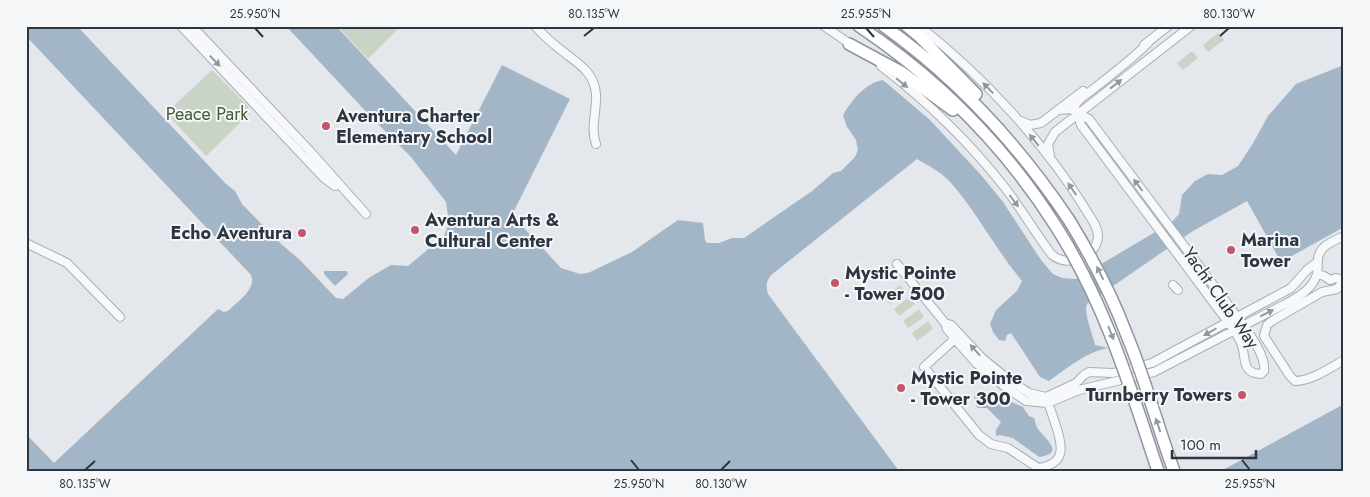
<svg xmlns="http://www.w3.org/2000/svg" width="1370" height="497" font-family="Jost,sans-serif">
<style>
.green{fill:#cad4c6}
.water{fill:#a3b6c7}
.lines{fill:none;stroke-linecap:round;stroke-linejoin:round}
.minor-casing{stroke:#a9aeb5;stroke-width:10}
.highway-casing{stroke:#8d95a0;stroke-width:14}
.minor{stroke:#f7f8f9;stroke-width:8}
.highway{stroke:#fff;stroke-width:11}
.highway-bridge-casing{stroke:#8d95a0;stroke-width:14;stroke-linecap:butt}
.highway-bridge{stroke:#fff;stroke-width:11}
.oneway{fill:#92969e}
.oneway2{fill:#969aa0}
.ticks{fill:none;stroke:#2d3542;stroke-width:2}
.poi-dot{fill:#c2566b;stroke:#f4f6f8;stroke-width:2}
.labels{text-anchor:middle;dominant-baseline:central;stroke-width:4;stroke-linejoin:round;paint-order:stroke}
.park-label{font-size:18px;fill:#435c3c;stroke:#f4f6f8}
.poi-label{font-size:18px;font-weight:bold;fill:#2d3542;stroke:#f4f6f8;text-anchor:start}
.street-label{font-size:18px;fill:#2d3542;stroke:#f4f6f8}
.neatline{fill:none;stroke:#2d3542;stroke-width:2}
.ticks-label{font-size:12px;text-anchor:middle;fill:#2d3542}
</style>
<rect width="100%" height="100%" fill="#e4e7eb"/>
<path class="green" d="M337 26H401L368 59Z
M1218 33 1224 40 1208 52 1203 45Z
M1192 51 1198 58 1183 70 1177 63Z
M212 70 249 107 247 109 250 113 206 156 166 113Z
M900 285 906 292 890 304 884 297Z
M909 297 915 304 899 316 894 309Z
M919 309 924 317 908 328 903 321Z
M928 321 933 329 917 341 912 333Z"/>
<path class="water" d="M26 26H77L226 184 235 191 242 204 280 243 300 260 336 298 343 299 370 277 391 265 408 266 444 236 449 223 446 202 411 157 372 118 286 26H336L456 155 502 65 570 99 512 215 561 268 580 274 588 273 632 252 678 220 703 223 705 240 707 243H719L732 238H744L812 191 833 173 841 171 855 157 858 150 856 140 847 127 843 115C852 100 865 83 883 80L930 120 981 175 1003 202 1041 260 1053 274 1062 278 1076 279 1172 222 1179 214 1182 195 1195 181 1208 174 1222 175 1238 166 1252 145 1268 116 1296 84 1344 65V227L1281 262 1247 201 1193 231 1087 304C1083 312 1093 335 1095 345L1108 348C1086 352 1067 368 1049 381L1040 377 1011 333 1007 335 1005 341 999 340 993 332 990 324 996 310 1017 291 1022 281C996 250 978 214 952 184 943 173 929 166 917 159L775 272C767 278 765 284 768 294L899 471H32L26 464V434L54 463 218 309 224 312 228 311C237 302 257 289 251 275L26 36Z
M324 271H347L348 274 335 286 324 274Z
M975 395 981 401 983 397H987L990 404 994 405 1005 399 1023 407 1029 416 1034 418C1036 422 1035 425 1038 429 1045 439 1066 453 1039 457L1013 438 1000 435 996 436V430L1001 422 987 408H978L976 406 974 396Z
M1344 404V471H1221Z"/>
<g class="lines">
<defs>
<path id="minor" d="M181 26 324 178 335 186
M192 26 309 150 366 214
M535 26C543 35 552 43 561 50 577 63 594 71 596 94 597 111 590 128 596 144
M824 26 853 46
M1144 45 1168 26
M881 66C927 101 970 143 1006 189 1022 210 1036 234 1052 255 1068 268 1097 258 1098 236 1098 228 1093 221 1089 215 1048 146 982 75 919 26
M1059 110 1070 109 1089 119 1232 310C1242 324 1267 354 1264 371L1261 374C1240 373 1247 357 1241 343 1238 335 1233 329 1228 322L1081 125C1080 120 1075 111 1075 107 1076 101 1084 96 1088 93 1109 77 1130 61 1148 43
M1021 121 1030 125 1041 123 1083 91
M1050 156 1048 144 1055 132 1191 26
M26 243 67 263 120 317
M897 264 945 323 947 329 955 339 977 364 1004 386 1026 401 1048 403 1079 390 1154 372 1289 302C1300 296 1313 288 1317 274 1319 265 1315 257 1323 248 1328 243 1337 239 1344 236
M1317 274 1324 276 1330 280 1336 278 1343 280
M1344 280 1337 289 1322 292 1272 321 1267 325 1264 336 1290 376 1295 381C1311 381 1330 368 1344 360
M1173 285 1178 290
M945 323 951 325 982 358 1009 380 1029 393 1046 397 1076 383 1084 375 1089 372 1113 373 1152 363 1291 288 1307 270 1316 263
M957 337 924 367 979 435 991 444 1008 448 1038 468C1066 464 1063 447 1056 426 1053 417 1050 408 1047 399"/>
<path id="highway" d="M859 26C938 79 1006 147 1057 228
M884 26C958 79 1018 144 1069 220
M907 26 919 36 976 94
M849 44 901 72 953 110
M1150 447 1158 471"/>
</defs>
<use href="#minor" class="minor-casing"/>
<use href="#highway" class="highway-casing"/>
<use href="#minor" class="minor"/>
<use href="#highway" class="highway"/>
<defs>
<path id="highway-bridge" d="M1069 220C1091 256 1111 293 1126 333 1145 378 1157 425 1174 471
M1057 228C1100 296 1125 370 1150 447"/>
</defs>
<use href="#highway-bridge" class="highway-bridge-casing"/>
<use href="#highway-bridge" class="highway-bridge"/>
</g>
<defs><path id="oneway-solid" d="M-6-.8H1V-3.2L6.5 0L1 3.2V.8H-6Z" transform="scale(1.25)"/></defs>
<g class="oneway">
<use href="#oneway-solid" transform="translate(215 61) rotate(46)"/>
<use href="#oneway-solid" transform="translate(902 83) rotate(39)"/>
<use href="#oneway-solid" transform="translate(1116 84) rotate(-38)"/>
<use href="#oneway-solid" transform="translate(988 88) rotate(-134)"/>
<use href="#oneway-solid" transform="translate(1034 140) rotate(-129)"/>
<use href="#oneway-solid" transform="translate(1138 185) rotate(-127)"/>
<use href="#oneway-solid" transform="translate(1072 189) rotate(-125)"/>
<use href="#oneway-solid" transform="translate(1014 201) rotate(53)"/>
<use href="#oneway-solid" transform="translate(1267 313) rotate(-26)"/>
<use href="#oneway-solid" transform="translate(1210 332) rotate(150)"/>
<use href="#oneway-solid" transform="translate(975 350) rotate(-132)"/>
</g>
<g class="oneway2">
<use href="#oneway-solid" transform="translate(1100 273) rotate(-117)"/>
<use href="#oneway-solid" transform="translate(1111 333) rotate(68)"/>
<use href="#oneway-solid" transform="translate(1158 425) rotate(-108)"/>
</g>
<path class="ticks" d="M255 28 263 37M866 28 874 37M584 36 594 28M1220 36 1229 28M631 460 639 470M1242 460 1250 470M85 470 95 461M721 470 730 461"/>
<g class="poi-dot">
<circle cx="326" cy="126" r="5"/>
<circle cx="415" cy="230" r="5"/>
<circle cx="302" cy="233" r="5"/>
<circle cx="1231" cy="250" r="5"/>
<circle cx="835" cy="283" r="5"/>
<circle cx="901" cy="388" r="5"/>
<circle cx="1242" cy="395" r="5"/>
</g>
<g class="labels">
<g class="park-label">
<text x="207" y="114">Peace Park</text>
</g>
<g class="poi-label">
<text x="336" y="116">Aventura Charter<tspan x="336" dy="21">Elementary School</tspan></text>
<text x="425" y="220">Aventura Arts &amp;<tspan x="425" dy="21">Cultural Center</tspan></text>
<text x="292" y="233" text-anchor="end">Echo Aventura</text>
<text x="1241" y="240">Marina<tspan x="1241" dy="21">Tower</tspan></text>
<text x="845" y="273">Mystic Pointe<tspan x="845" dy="21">- Tower 500</tspan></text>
<text x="911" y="378">Mystic Pointe<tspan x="911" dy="21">- Tower 300</tspan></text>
<text x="1232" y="395" text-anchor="end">Turnberry Towers</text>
</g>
<g class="street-label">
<text transform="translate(1221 298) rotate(55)">Yacht Club Way</text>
</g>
</g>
<rect width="1370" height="497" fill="none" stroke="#f4f6f8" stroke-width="55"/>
<path d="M1172 450v8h84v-8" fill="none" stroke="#2d3542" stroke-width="2.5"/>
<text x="1180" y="450" font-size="15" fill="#2d3542" stroke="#f4f6f8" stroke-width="4" paint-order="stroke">100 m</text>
<rect x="28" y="28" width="1314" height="442" class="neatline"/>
<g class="ticks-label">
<text x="255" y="18">25.950°N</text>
<text x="594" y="18">80.135°W</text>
<text x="866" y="18">25.955°N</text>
<text x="1229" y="18">80.130°W</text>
<text x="85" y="488">80.135°W</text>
<text x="639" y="488">25.950°N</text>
<text x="721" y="488">80.130°W</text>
<text x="1250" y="488">25.955°N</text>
</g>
</svg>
